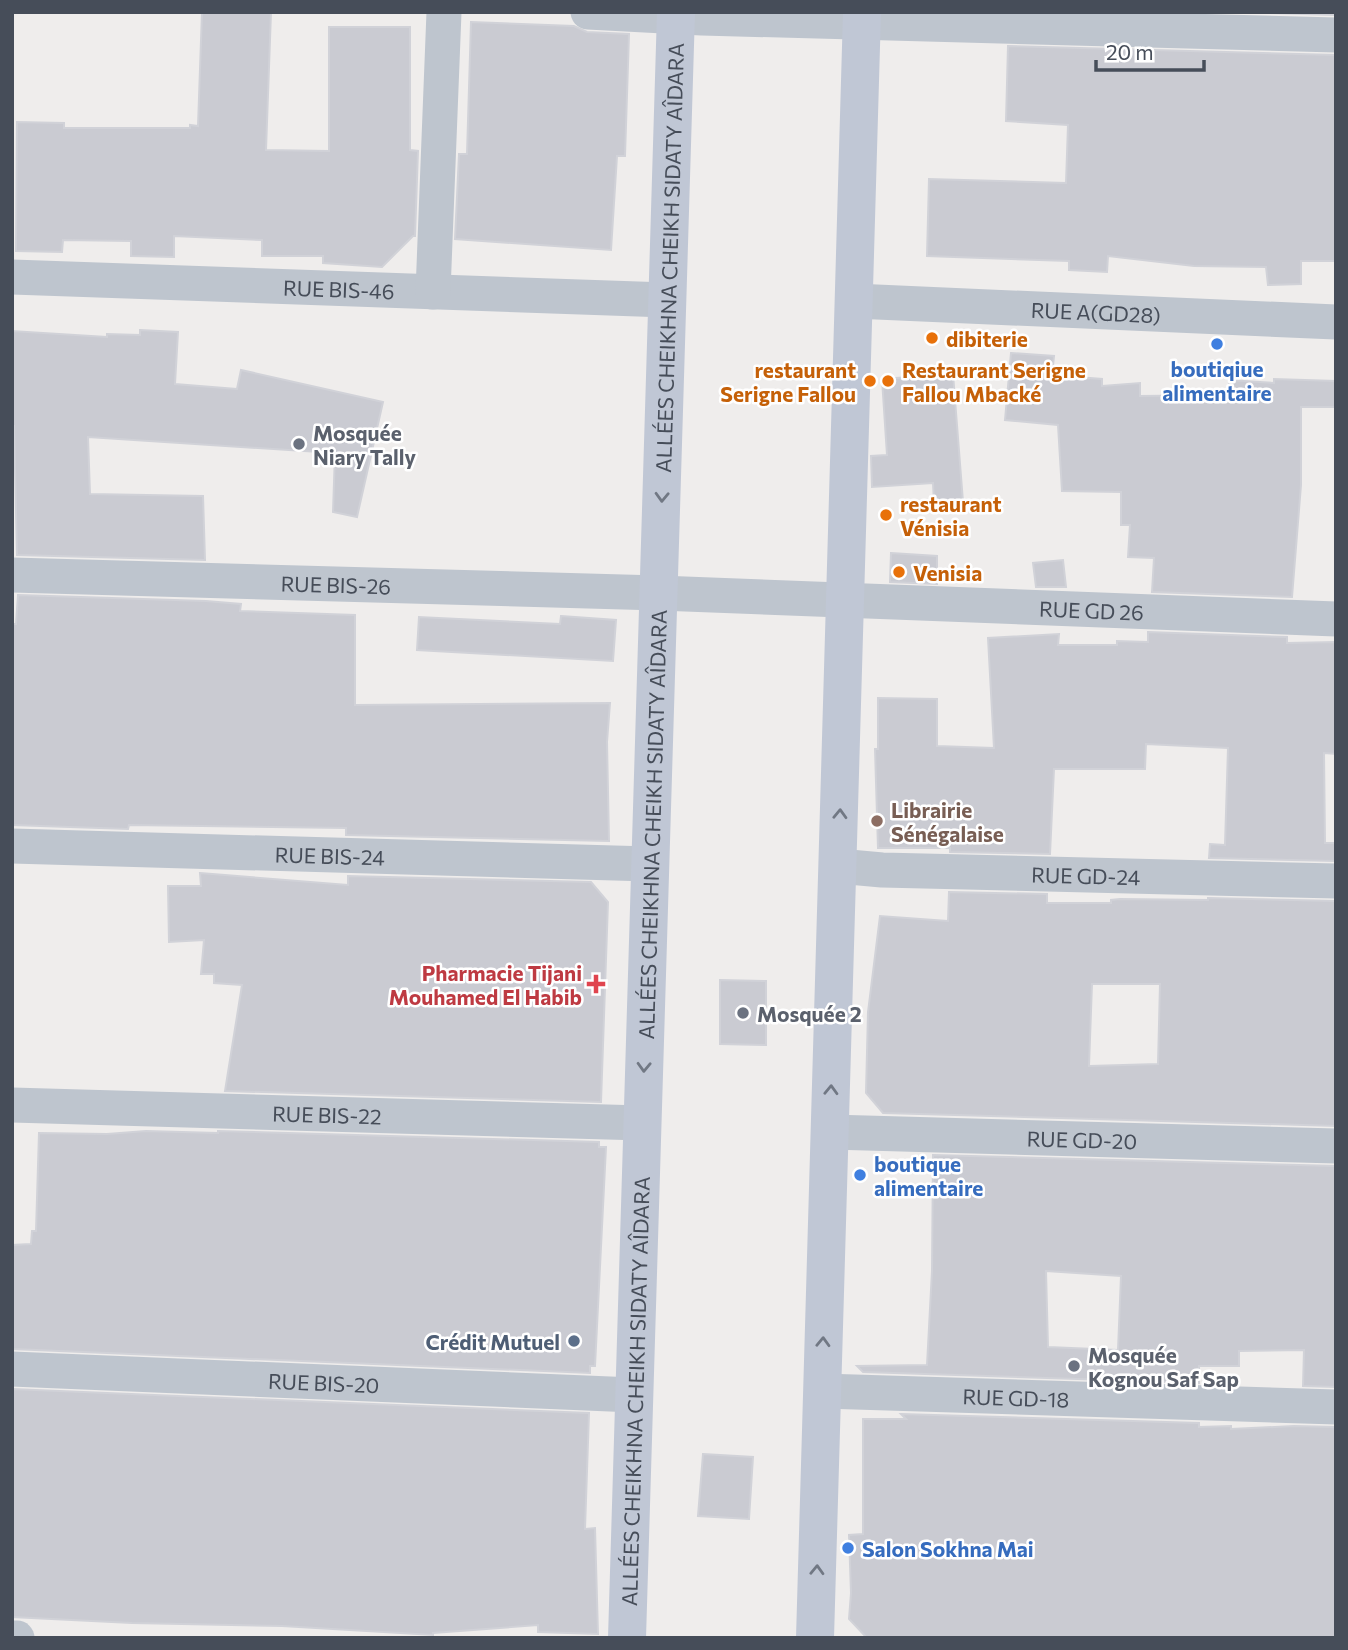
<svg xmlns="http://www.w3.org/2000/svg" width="1348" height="1650" font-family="Commissioner,sans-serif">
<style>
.building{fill:#cacbd2;stroke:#d1d2d8;stroke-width:2;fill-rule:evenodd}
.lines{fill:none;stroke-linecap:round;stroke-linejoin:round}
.minor{stroke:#bec5ce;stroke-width:35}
.secondary{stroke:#c0c7d5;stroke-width:38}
.oneway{stroke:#717884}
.food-dot{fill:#e8710a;stroke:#fff;stroke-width:2.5}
.shop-dot{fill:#3f7fe0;stroke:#fff;stroke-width:2.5}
.worship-dot{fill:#6b7280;stroke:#fff;stroke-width:2.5}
.education-dot{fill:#8d6e63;stroke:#fff;stroke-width:2.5}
.health-dot{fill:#e0444e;stroke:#fff;stroke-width:2.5}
.service-dot{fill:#5c6f8a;stroke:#fff;stroke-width:2.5}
.labels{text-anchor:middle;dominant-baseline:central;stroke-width:5;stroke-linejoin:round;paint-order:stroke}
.street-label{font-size:21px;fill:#464d59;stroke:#fff}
.food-label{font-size:21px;font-weight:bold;fill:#c56008;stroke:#fff;text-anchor:start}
.shop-label{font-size:21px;font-weight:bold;fill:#366cbe;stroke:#fff;text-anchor:start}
.worship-label{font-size:21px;font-weight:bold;fill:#5b616d;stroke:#fff;text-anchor:start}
.education-label{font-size:21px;font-weight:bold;fill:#785e54;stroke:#fff;text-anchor:start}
.health-label{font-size:21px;font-weight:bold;fill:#be3a42;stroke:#fff;text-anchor:end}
.service-label{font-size:21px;font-weight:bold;fill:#4e5e75;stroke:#fff;text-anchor:end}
</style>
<rect width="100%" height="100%" fill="#efedec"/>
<path class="building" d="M202 12H271L266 150 329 151V27H410V150L418 151 415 236H413L382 267 323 263V256H262V240L174 236V257L131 256V241L63 240 62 252 16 251 17 122 64 123V128H190V125L198 126Z
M1238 12H1336V15Z
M471 22 574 26 587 32 629 34 625 156H617L611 250 455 239 459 154H467Z
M1008 46 1336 55V261H1301V284L1268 285 1266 267 1194 266 1108 256 1107 272 1069 270V261L927 256 929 179 1066 183 1068 125 1006 121Z
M140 330 178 332 175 384 237 389 241 370 383 402 357 517 333 512 335 453 88 437 90 494 203 496 205 560 17 555 14 426H12V331L107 337V334L140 335Z
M1011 353 1054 356 1052 375 1102 379V386L1140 383V396L1230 395 1229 380 1274 383V379L1336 381V407H1301V485L1292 597 1152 592 1154 558 1128 557 1130 525H1121V492L1062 491 1058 425 1005 420Z
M953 374 963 502 934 504 933 483 872 487 871 456 887 455 882 379Z
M891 553 937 556V584L890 582Z
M1063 560 1066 587H1036L1033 563Z
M18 595 206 601 241 604 240 611 355 615V705L610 703 607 742 609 841 346 835V828L129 825 128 829 12 825V624H16Z
M561 616 616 620 613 661 417 650 419 617 560 624Z
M1148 632 1287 637V643L1336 642V754L1324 753 1325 843H1336V861L1209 858 1210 844 1225 845 1228 748 1146 744 1145 769H1054L1050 854 950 852V848H878L875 749H878V698L937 699V746L994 748 988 638 1059 634 1058 645H1117V641L1148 642Z
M200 873 348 885V876L591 882 608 902 601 1102 225 1091 242 985 214 983V974H201L204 940 169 942 168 886H201Z
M949 892 1047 894V903H1111V900L1120 899 1208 900V898L1336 901V1126L883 1113 866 1093 868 1012 880 916 948 921ZM1092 984H1160L1158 1064 1089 1066Z
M720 980 766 981V1045L720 1044Z
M146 1131 218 1133V1131L599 1142V1147H606L595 1366H590V1373L12 1349V1245L31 1244 32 1231H36L39 1133 107 1134Z
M933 1155 1336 1166V1387L1303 1386 1304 1350 1239 1351V1366H1199V1383L863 1372 857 1366 927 1365 932 1271ZM1046 1271 1121 1276 1118 1350 1048 1347Z
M12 1389 589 1413 585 1529 595 1528 598 1634 538 1632V1625L433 1633V1635L282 1626 132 1623 12 1617Z
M901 1414 1199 1423V1427L1231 1426V1429L1294 1426 1336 1427V1638H867L849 1619 851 1593 849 1535 863 1534V1419H906Z
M703 1454 753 1457 749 1519 698 1516Z"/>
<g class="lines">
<g class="minor">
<path d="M588 12 702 18 1336 35"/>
<path id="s1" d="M12 277 667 300"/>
<path d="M433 292 444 12"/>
<path id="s2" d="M854 301 1336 322"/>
<path id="s3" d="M12 575 659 593 1336 619"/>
<path id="s4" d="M12 846 650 864"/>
<path id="s5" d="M838 866 882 870 1336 881"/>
<path id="s6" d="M12 1105 643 1123"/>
<path id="s7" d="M830 1132 1336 1146"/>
<path id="s8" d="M12 1369 634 1395"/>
<path id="s9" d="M822 1391 1336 1407"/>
<path d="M12 1638H17"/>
</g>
<g class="secondary">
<path id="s10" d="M627 1638 676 12"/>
<path d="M815 1638 862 12"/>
</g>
</g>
<defs><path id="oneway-chevron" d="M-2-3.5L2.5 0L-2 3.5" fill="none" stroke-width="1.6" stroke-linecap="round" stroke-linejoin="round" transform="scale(1.75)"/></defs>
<g class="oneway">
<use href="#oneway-chevron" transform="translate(662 497) rotate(92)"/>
<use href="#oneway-chevron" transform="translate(840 814) rotate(-88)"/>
<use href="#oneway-chevron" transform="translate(644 1067) rotate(92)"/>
<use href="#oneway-chevron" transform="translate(831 1090) rotate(-88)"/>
<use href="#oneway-chevron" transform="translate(823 1342) rotate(-88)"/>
<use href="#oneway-chevron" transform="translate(817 1570) rotate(-88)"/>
</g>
<g class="food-dot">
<circle cx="932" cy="338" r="7"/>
<circle cx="870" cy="381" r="7"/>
<circle cx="888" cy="381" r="7"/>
<circle cx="886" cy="515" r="7"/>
<circle cx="899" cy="572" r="7"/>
</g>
<g class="shop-dot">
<circle cx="1217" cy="344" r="7"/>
<circle cx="860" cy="1175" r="7"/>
<circle cx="848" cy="1548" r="7"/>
</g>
<g class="worship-dot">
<circle cx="299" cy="444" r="7"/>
<circle cx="743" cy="1013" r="7"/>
<circle cx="1074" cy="1366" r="7"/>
</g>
<circle class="education-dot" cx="877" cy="821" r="7"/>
<path class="health-dot" d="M592.5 973.5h7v7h7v7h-7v7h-7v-7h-7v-7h7z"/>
<circle class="service-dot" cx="574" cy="1341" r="7"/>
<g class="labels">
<g class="street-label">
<text stroke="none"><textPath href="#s10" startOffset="1381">ALLÉES CHEIKHNA CHEIKH SIDATY AÎDARA</textPath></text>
<text stroke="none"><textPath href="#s1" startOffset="327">RUE BIS-46</textPath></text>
<text stroke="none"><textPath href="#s2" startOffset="242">RUE A(GD28)</textPath></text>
<text stroke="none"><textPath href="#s3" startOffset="324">RUE BIS-26</textPath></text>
<text stroke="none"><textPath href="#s3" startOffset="1080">RUE GD 26</textPath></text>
<text stroke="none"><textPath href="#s10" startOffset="814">ALLÉES CHEIKHNA CHEIKH SIDATY AÎDARA</textPath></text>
<text stroke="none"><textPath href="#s4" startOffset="318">RUE BIS-24</textPath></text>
<text stroke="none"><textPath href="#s5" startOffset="248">RUE GD-24</textPath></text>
<text stroke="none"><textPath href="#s6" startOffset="315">RUE BIS-22</textPath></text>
<text stroke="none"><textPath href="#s7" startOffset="252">RUE GD-20</textPath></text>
<text stroke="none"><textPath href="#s8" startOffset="312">RUE BIS-20</textPath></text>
<text stroke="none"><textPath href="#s10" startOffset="247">ALLÉES CHEIKHNA CHEIKH SIDATY AÎDARA</textPath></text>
<text stroke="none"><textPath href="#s9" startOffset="194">RUE GD-18</textPath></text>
</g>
<g class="food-label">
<text x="946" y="338">dibiterie</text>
<text x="856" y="369" text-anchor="end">restaurant<tspan x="856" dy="24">Serigne Fallou</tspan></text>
<text x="902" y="369">Restaurant Serigne<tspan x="902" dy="24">Fallou Mbacké</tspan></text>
<text x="900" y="503">restaurant<tspan x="900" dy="24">Vénisia</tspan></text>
<text x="913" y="572">Venisia</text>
</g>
<g class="shop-label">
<text x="1217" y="368" text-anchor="middle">boutiqiue<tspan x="1217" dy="24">alimentaire</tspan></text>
<text x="874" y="1163">boutique<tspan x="874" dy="24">alimentaire</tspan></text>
<text x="862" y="1548">Salon Sokhna Mai</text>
</g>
<g class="worship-label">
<text x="313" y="432">Mosquée<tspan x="313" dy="24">Niary Tally</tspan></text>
<text x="757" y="1013">Mosquée 2</text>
<text x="1088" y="1354">Mosquée<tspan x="1088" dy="24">Kognou Saf Sap</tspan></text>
</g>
<g class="education-label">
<text x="891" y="809">Librairie<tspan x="891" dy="24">Sénégalaise</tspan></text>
</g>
<g class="health-label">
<text x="582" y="972">Pharmacie Tijani<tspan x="582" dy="24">Mouhamed El Habib</tspan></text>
</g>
<g class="service-label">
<text x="560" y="1341">Crédit Mutuel</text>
</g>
</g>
<rect width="1348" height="1650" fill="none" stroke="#464d59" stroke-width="28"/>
<path d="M1096 60v10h108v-10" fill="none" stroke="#464d59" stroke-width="3.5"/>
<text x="1106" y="60" font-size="21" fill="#464d59" stroke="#ffffff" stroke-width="5" paint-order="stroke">20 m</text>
</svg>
